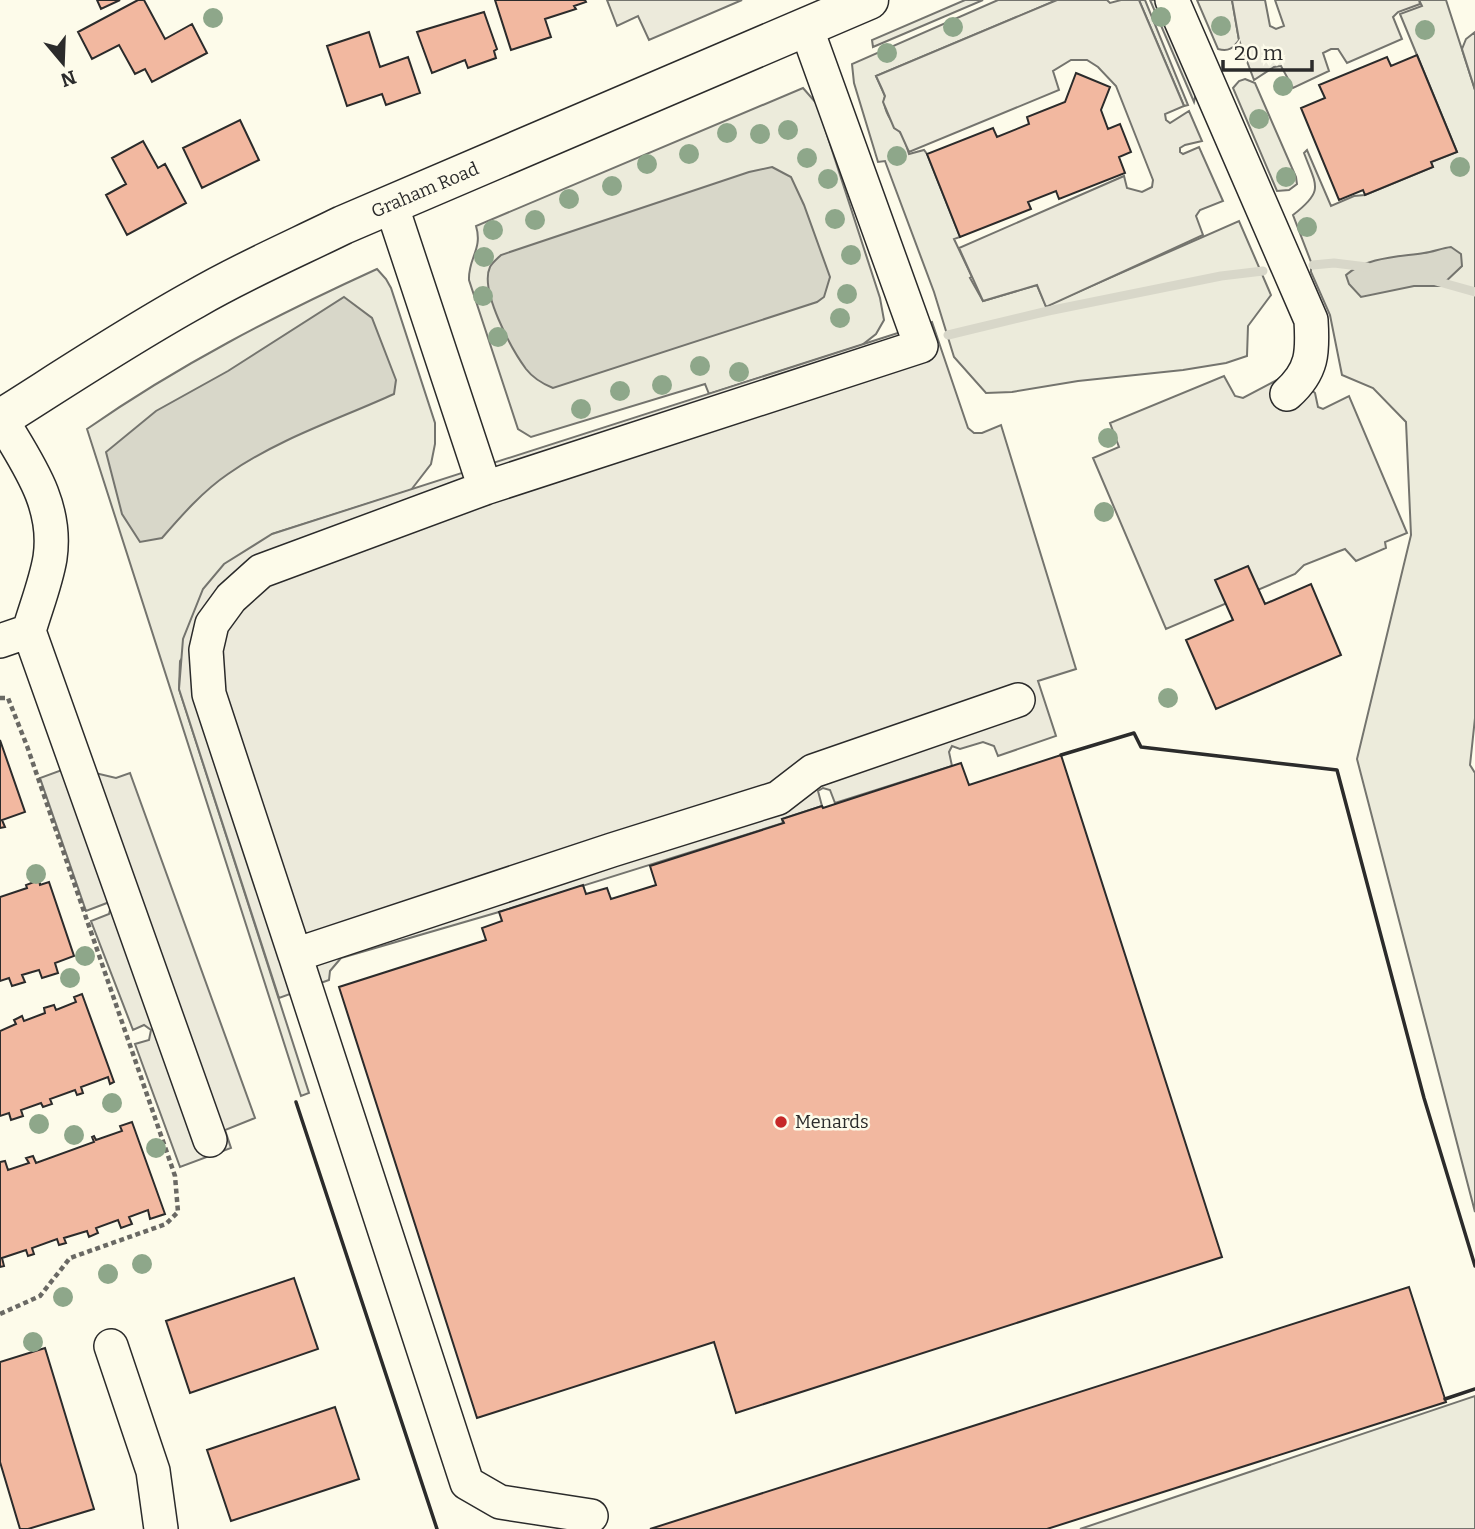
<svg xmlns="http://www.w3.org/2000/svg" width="1475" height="1529" font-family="Bitter,serif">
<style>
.green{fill:#ecebdb;stroke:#74746e;stroke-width:2}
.parking{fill:#eceadb;stroke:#74746e;stroke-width:2}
.water{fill:#d8d7c9;stroke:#74746e;stroke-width:2}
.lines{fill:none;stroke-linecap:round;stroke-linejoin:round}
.stream{stroke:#d8d7c9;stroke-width:9}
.building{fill:#f2b8a0;stroke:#2b2b2b;stroke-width:2}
.minor-casing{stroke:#2b2b2b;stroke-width:36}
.major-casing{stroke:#2b2b2b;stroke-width:41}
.path{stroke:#6a6964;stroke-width:4.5;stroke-dasharray:5 3.5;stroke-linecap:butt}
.minor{stroke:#fdfbea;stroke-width:33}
.major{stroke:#fdfbea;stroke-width:38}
.wall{stroke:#2b2b2b;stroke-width:3.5}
.tree{fill:#8ea78a}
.poi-dot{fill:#c62828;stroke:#fdfbea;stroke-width:2.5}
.labels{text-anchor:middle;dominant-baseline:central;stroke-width:5;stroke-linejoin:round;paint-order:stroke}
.street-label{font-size:18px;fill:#2b2b2b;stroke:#fdfbea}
.poi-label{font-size:18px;fill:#2b2b2b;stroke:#fdfbea;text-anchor:start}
</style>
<rect width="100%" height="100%" fill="#fdfbea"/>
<path class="green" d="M965 0H983L873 47 872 40Z
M998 0H1057L876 76 885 96C881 109 893 124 900 132 905 138 907 148 909 154L924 150 927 154 960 237 954 239 972 277 970 278 983 301 1037 285 1046 306 1239 221 1271 295 1248 326 1247 356 1226 363 1183 370 1078 381 1012 392 986 393 954 357 934 292 885 161 878 162 854 83 852 64Z
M1139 0H1145L1188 105 1184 106Z
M1150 0H1158L1196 93 1194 102Z
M1197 0H1232L1239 40C1233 48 1229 52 1218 49Z
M1419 0H1446L1475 90V718L1470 765 1475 773V1212L1357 759 1411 535 1406 422 1373 388 1342 375 1330 315 1311 272V262L1293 215C1324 191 1317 187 1304 153L1307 150 1331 206 1354 196 1365 195 1433 167 1431 162 1457 152 1400 14 1422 6Z
M1245 79 1255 83 1296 177 1297 184 1289 190 1277 191 1233 88 1239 81Z
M803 88 817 104 880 298 884 320 876 334 862 345 709 394 705 384 531 437 518 429 469 280C468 258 483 249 476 226Z
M377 269 386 279 391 288 435 423V444L431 464 411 490 272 534 180 661 179 689 309 1093 301 1096 87 429C179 365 276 315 377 269Z
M1475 1396V1529H1080Z"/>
<path class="parking" d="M607 0H742L649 40 638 16 617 26Z
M1057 0H1107L1110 3 1121 0H1139L1184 106 1165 114 1166 120 1170 123 1189 111 1202 141 1185 145 1180 148V152L1183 154 1199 147 1223 201 1200 210 1196 216 1203 235 1046 307 1037 285 983 301 959 248 1124 176 1127 188 1142 192 1152 187 1153 180 1116 86 1098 67 1087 60H1071L1053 71 1059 90 909 152 900 132 894 128 883 102 885 96 882 89 876 76Z
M1232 0H1265L1270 26 1276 29 1284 26 1275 0H1419L1420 4 1398 12 1393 17 1402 39 1347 63 1338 49H1331L1323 53 1329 71 1293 88 1281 66 1274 67 1254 80 1239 40Z
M1475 32V90L1462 49 1466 39Z
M932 322 968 428 974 433H982L1001 425 1076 669 1038 681 1056 736 998 756 994 746 983 742 960 749 952 746 949 752 952 766 835 803 830 790 823 788 818 791 822 806 782 819 783 823 499 912 341 958 330 971 329 980 279 998 179 689 183 639 203 589 224 564 272 534Z
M1288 369 1315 393 1318 407 1323 409 1349 396 1407 533 1385 542 1386 548 1356 561 1345 549 1337 552 1304 565 1295 574 1166 629 1093 458 1119 447 1110 423 1224 376 1235 396 1243 398 1279 379Z
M70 767 116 778 130 773 255 1118 225 1130 231 1148 180 1167 135 1044 149 1040 151 1030 144 1025 133 1030 91 921 109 914 111 906 107 903 86 911 40 778Z"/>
<path class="water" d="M772 167 791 177 804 205 830 277 824 297 817 302 553 388C543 384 533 378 526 369 512 350 479 290 490 267 492 263 498 258 501 255L749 172Z
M1451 247 1461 254 1462 266 1441 286H1414L1361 297 1349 284 1346 275C1367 257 1398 257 1424 253 1433 252 1442 248 1451 247Z
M344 297 372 318 396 380 394 394C339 419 278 439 228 474 203 491 182 515 162 538L140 542 122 514 106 452 156 411 228 371Z"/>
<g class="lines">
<path class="stream" d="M1313 265 1334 263 1367 267
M1436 281 1475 292
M948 335 1048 311 1221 276 1263 271"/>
</g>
<path class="building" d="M97 0H120L101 9Z
M138 0H144L165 39 192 24 207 53 152 82 145 69 135 74 119 45 92 59 78 32Z
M495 0H585L586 2 574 6 576 9 545 19 551 37 511 50Z
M484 12 497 49 494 51 496 58 468 68 465 60 432 73 417 32Z
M369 32 380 67 408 57 420 93 386 105 382 94 347 106 327 46Z
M1417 55 1457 152 1431 162 1433 167 1365 195 1363 190 1339 200 1301 108 1325 98 1319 85 1387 57 1391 66Z
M1076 73 1110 87 1101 110 1108 129 1120 124 1131 152 1119 157 1125 173 1059 199 1056 191 1028 202 1031 209 960 237 927 154 993 128 997 137 1029 124 1027 117 1065 102Z
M240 120 259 160 202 188 183 148Z
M143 141 158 168 165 164 186 203 127 235 106 195 126 184 112 158Z
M1248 566 1265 604 1311 584 1341 655 1216 709 1186 640 1233 620 1215 580Z
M0 740 25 812 2 820 5 827 0 828Z
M1061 755 1222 1257 736 1413 714 1342 477 1418 339 987 486 940 482 928 502 921 499 912 583 885 586 894 607 888 611 899 656 885 650 866 784 823 782 819 822 806 823 808 961 763 969 785Z
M39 880 40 885 49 882 74 956 55 963 58 973 42 978 39 970 22 975 25 982 12 986 9 978 0 981V897L27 888 26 885Z
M82 994 114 1082 110 1084 108 1077 81 1087 83 1093 77 1095 75 1090 50 1099 52 1104 43 1107 41 1103 21 1110 23 1116 11 1120 9 1113 0 1116V1031L16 1024 14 1020 22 1016 24 1021 45 1013 44 1008 54 1005 56 1010 76 1002 74 997Z
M132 1122 165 1214 150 1219 148 1210 129 1217 132 1224 121 1228 118 1220 96 1228 98 1233 89 1237 87 1231 64 1238 66 1243 59 1245 57 1239 32 1248 34 1254 28 1256 26 1250 2 1258 4 1266 0 1267V1162L5 1161 8 1170 29 1163 26 1158 33 1156 36 1163 94 1142 92 1137 94 1136 96 1140 122 1131 120 1126Z
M294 1278 318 1349 190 1393 166 1321Z
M1409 1287 1446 1402 1047 1529H650Z
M45 1348 94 1509 28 1529H20L0 1462V1362Z
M335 1407 359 1479 231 1521 207 1450Z"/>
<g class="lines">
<defs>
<path id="minor" d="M1172 0 1311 320C1313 352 1313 371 1287 394
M391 204 485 488 261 571 231 598 212 624 206 650 209 694 295 955 612 850 778 798 813 771 1018 700
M485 488 921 346 806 27
M29 631 210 1140
M0 641 29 631C36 607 46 582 50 558 58 504 27 463 1 419
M295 955 467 1483 500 1502 591 1516
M111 1346 153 1471 161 1529"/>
<path id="major" d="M0 419C65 378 128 336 195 299 243 271 294 249 343 225L869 0"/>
</defs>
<use href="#minor" class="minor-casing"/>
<use href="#major" class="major-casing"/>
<path class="path" d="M0 698H8L27 746 175 1176 178 1212 166 1224 70 1258 40 1296 0 1314"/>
<use href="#minor" class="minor"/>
<use href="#major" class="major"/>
<path class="wall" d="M1061 755 1134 733 1141 747 1337 770 1424 1098 1475 1266
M296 1102 437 1529
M1445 1399 1475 1389"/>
</g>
<g class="tree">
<circle cx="1161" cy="17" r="10"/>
<circle cx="213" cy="18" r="10"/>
<circle cx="1221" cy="26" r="10"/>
<circle cx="953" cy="27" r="10"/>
<circle cx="1425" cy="30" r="10"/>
<circle cx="887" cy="53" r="10"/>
<circle cx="1283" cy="86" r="10"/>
<circle cx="1259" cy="119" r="10"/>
<circle cx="788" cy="130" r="10"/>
<circle cx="727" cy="133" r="10"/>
<circle cx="760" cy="134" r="10"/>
<circle cx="689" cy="154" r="10"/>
<circle cx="897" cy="156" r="10"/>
<circle cx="807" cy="158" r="10"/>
<circle cx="647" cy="164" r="10"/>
<circle cx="1460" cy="167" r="10"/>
<circle cx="1286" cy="177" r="10"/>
<circle cx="828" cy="179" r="10"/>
<circle cx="612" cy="186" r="10"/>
<circle cx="569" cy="199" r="10"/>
<circle cx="835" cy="219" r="10"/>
<circle cx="535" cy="220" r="10"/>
<circle cx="1307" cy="227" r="10"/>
<circle cx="493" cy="230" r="10"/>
<circle cx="851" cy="255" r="10"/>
<circle cx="484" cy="257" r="10"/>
<circle cx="847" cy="294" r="10"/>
<circle cx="483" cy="296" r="10"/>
<circle cx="840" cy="318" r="10"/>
<circle cx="498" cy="337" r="10"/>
<circle cx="700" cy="366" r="10"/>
<circle cx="739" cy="372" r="10"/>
<circle cx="662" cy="385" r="10"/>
<circle cx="620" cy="391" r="10"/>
<circle cx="581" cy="409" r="10"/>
<circle cx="1108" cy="438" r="10"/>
<circle cx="1104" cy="512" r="10"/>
<circle cx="1168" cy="698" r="10"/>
<circle cx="36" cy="874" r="10"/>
<circle cx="85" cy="956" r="10"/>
<circle cx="70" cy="978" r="10"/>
<circle cx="112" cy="1103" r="10"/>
<circle cx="39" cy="1124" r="10"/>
<circle cx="74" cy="1135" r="10"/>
<circle cx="156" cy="1148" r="10"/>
<circle cx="142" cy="1264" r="10"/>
<circle cx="108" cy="1274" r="10"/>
<circle cx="63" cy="1297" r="10"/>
<circle cx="33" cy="1342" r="10"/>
</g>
<circle class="poi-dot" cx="781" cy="1122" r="7"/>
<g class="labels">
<g class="street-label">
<text transform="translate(425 190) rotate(-23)">Graham Road</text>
</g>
<g class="poi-label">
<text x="795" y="1122">Menards</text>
</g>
</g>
<g transform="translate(63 63) rotate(161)" stroke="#fdfbea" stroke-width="5" paint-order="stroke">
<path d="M0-5L12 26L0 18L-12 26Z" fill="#2b2b2b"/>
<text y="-10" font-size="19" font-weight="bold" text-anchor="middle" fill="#2b2b2b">N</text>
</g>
<path d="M1223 60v10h89v-10" fill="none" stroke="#2b2b2b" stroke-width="3.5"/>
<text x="1234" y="60" font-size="21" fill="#2b2b2b" stroke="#fdfbea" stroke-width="5" paint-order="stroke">20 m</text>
</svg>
